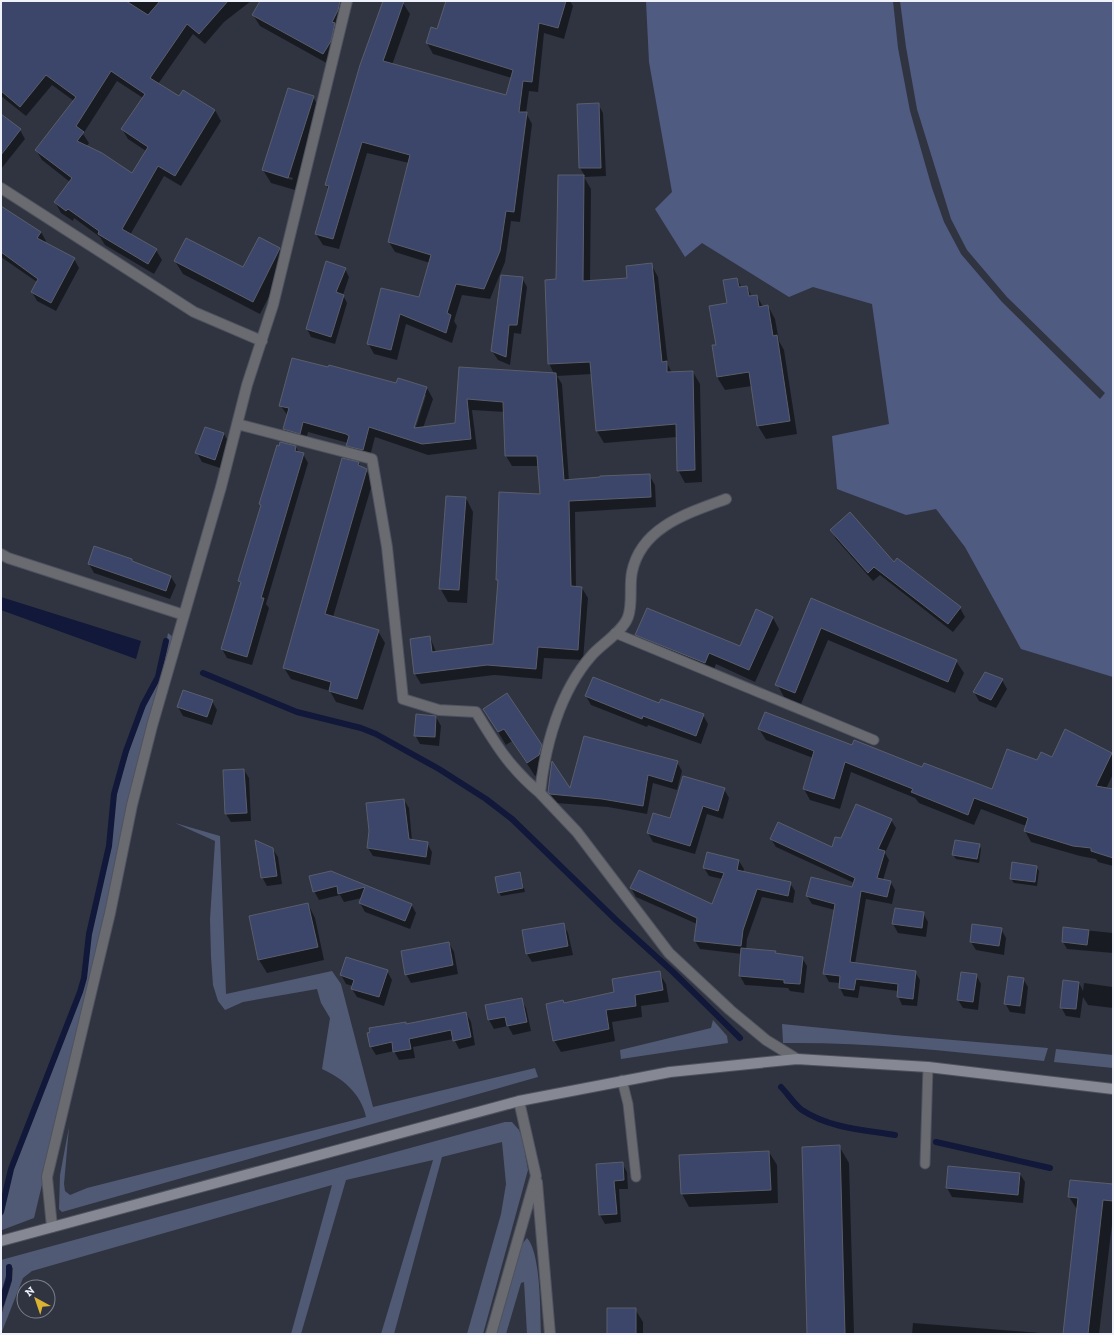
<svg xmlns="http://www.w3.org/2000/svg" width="1114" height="1335" font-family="'Zilla Slab',serif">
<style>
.green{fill:#515a74}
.forest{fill:#505b82}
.water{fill:#111839}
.shadow{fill:#0007;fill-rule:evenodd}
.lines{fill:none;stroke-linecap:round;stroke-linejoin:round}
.stream{stroke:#111839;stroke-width:6}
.building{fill:#3c466b;stroke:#595e6a;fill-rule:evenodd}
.lane-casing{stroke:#4f525e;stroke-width:11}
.street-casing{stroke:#4f525e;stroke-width:12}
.secondary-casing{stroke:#4f525e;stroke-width:12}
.lane{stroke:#696b71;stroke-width:9}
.street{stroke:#696b71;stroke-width:10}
.secondary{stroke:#868993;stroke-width:10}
</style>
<rect width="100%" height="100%" fill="#303440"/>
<path class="green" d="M168 633 173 637 35 1214 34 1218 2 1230 1 1222 8 1182 74 1014 85 978 91 934 110 846 115 794 144 705 160 678Z
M175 823 220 836 226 994 332 971 341 984 373 1107 535 1068 538 1077 62 1212 59 1209 60 1175 69 1127 64 1184 65 1191 70 1195 87 1188 366 1117C361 1093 342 1078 322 1069L330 1018 321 1003 317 989 243 1002 225 1010 218 1001 213 985 211 957 210 919 215 841Z
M713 1020 727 1036 728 1043 621 1059 620 1050 711 1028Z
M782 1024 894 1035 1048 1048 1044 1061C957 1052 871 1042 783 1043Z
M1056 1049 1113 1055V1068L1054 1062Z
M505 1122H512L519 1130 522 1137 528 1170 483 1334H467L501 1214 506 1184 502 1142 442 1157 394 1334H381L433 1160 346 1180 301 1334H291L332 1185 32 1271 23 1278 1 1334V1316L12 1281 13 1268 9 1265 1 1293V1260Z
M527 1238C541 1253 540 1312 541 1334H527L524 1282 521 1283 506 1334H496L522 1244Z"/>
<path class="forest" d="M646 1H893L898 48 910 111 932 188 944 222 961 254 1002 302 1100 399 1105 393 1007 297 967 250 951 219 917 109 906 47 900 1H1113V677L1021 649 965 547 936 509 906 515 837 489 832 436 889 424 872 304 813 287 789 297 702 243 685 257 655 209 672 192 649 62Z"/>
<path class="water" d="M1 597 141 641 136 659 1 610Z"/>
<path class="shadow" d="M1 1H251L224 22 205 44 193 34 158 84 179 98 215 110 221 121 181 186 164 176 130 235 156 250 162 260 154 274 105 245 100 237 74 218 73 221 61 213 55 202 70 182 42 160 36 150 74 101 52 85 26 116 1 96ZM117 81 143 98 122 129 128 139 146 151 133 174 86 147 89 143 83 134Z
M261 1H347L330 65 260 26 253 15Z
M384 1H398L403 3 410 14 392 65 506 96 512 78 433 54 427 43 438 30 447 1H570L573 6 564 39 544 33 538 92 529 91 526 113 532 124 520 222 511 221 505 262 490 299 462 295 454 321 457 326 452 343 406 324 397 360 374 354 368 343 381 289 419 298 430 263 395 252 389 242 409 163 367 153 339 249 323 245 316 234 329 190 326 185Z
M313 97 321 111 295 190 271 183 263 170ZM273 172 293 178 292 180 273 174Z
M598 104 603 113 606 176 584 177 591 189 590 282 628 279 651 264 658 277 668 365 672 373 693 372 700 384 702 482 685 483 678 470 677 437 604 443 597 431 592 374 557 376 562 384 569 481 649 475 655 485 656 507 575 512 576 587 582 588 588 598 583 660 544 658 542 679 494 675 421 684 415 674 430 637 436 652 494 645 499 582 497 580 541 495 539 466H512L506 456 505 412 472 410 477 449 428 455 375 437 369 460 353 456 347 445 348 443 308 432 305 444 290 440 284 429 288 416 280 405 396 385 398 379 427 388 433 399 423 428 456 424 460 368 554 374 549 363 557 280 559 176H585L580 168 578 105ZM424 395H426L414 433 412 432Z
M1 126 20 130 25 139 1 169Z
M1 207 41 232 46 241 44 243 74 259 79 268 56 311 37 301 32 292 37 282 1 257Z
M280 249 287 262 260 314 183 274 175 261 243 268Z
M345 269 349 277 343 295 347 303 335 344 311 337 307 329Z
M522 278 527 287 521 334 514 333 510 365 498 360 492 351Z
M737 279 742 288 747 287 752 297 757 296 763 307 768 306 775 319 779 341 784 350 797 434 766 439 758 426 752 386 725 390 717 377 713 346 717 345Z
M205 428 224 434 229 443 220 468 202 462 197 453Z
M296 447 299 453 303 454 308 463 266 604 269 608 252 665 227 658 222 649 241 585 239 581 262 507 260 504Z
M359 463 361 467 366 470 373 481 333 617 378 631 385 643 363 710 336 702 330 691 291 679 284 668Z
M466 498 473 512 467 603 448 602 440 588Z
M831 530 894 563 960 608 965 617 953 632 880 575 873 581 836 539Z
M132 560 134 563 171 577 176 585 170 599 94 573 89 564Z
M812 600 956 661 964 673 955 693 828 640 801 704 784 697 777 684Z
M773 618 779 629 755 682 716 664 712 674 643 647 637 635 740 647Z
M1002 680 1007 689 996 708 979 701 974 692Z
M586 696 660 704 703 715 708 724 701 744 648 725 647 727 591 705Z
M212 701 217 710 212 725 183 716 178 707Z
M484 709 541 745 549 759 547 768 535 776 512 741 506 745Z
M436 717 441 726 439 746 420 744 415 735Z
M759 729 853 746 992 791 1037 761 1052 758 1111 753 1113 756V774L1106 789 1113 790V866L1098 862 1096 859 1080 856 1031 842 1025 831 1026 826 981 809 974 825 919 803 915 798 851 772 840 809 810 800 804 789 813 758 766 740Z
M677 762 682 771 677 790 653 783 647 814 608 807 556 803 549 792 571 790Z
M244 770 249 778 251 821 231 822 226 814Z
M724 789 729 798 723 819 707 814 695 854 653 842 648 833Z
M404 800 409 808 412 841 427 843 432 852 430 865 373 856 368 848 370 831Z
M891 820 896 828 885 853 889 860 883 880 890 881 895 890 892 904 866 899 855 964 915 972 920 980 917 1006 902 1005 898 996V991L860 986 858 998 844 996 840 988V983L829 982 824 973 835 910 812 904 807 896 853 888 854 883 776 847 771 839 833 849 841 840Z
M979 845 981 849 979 863 956 859 953 855Z
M272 848 278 857 282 884 267 886 262 877Z
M739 861 744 869 743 872 790 883 795 891 793 903 762 897 747 939 746 950 775 952 777 954 802 958 807 966 804 993 790 991 788 988 745 985 740 976 742 954 700 949 695 941 697 924 636 897 631 888 713 905 722 879 709 876 704 868Z
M1036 867 1039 871 1037 886 1014 883 1011 879Z
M331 872 411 904 416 913 410 929 365 912 360 903 362 898 344 902 340 895 319 900 314 891Z
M520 873 525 892 501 896 499 892Z
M308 904 315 918 324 960 267 973 259 960 250 917Z
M923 913 928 922 926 937 898 933 893 924Z
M563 924 568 933 573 955 532 962 527 954Z
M1064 928 1113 933V953L1067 949 1063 942Z
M1001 929 1006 938 1004 955 976 950 971 942Z
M449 943 454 952 458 974 411 983 406 974Z
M387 971 392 980 384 1006 357 997 352 989 353 986 346 984 341 975Z
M659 973 666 984 669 1002 641 1006 642 1017 612 1022 615 1041 561 1052 554 1040 564 1004 616 993Z
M976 975 981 984 978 1010 963 1008 958 1000Z
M1023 979 1028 987 1025 1014 1010 1012 1005 1003Z
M1079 983 1083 991 1084 983 1113 987V1008L1088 1005 1083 997 1080 1018 1066 1016 1061 1007Z
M521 999 526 1008 531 1031 513 1035 508 1026 494 1029 489 1020 486 1006Z
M466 1013 471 1022 475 1045 459 1049 454 1039 413 1047 415 1058 399 1060 394 1051 376 1055 371 1047Z
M839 1146 849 1163 854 1334H808Z
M769 1152 777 1165 778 1203 689 1207 682 1194Z
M622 1163 627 1172 628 1189H619L621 1222 605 1224 600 1215 597 1165Z
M949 1168 1020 1174 1025 1182 1023 1203 952 1197 947 1188Z
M1113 1185V1216L1099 1334H1064L1078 1211 1069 1197Z
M635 1309 643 1322V1334H608Z
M913 1323 1053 1334H912Z"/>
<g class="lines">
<path class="stream" d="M203 673 297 712 361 728 376 734 439 769 486 799 512 819 616 920 672 971 740 1038
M781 1087C788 1094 794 1104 802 1110 829 1128 864 1130 895 1135
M936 1142 1050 1168
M1 1212 11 1169 80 992 84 978 89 934 109 846 114 794 126 751 143 705 158 677 166 641
M1 1304 9 1279V1267"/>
</g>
<path class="building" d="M1 1H126L148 15 160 1H228L199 34 187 24 150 78 179 96 183 90 215 110 175 176 158 166 122 229 157 249 148 264 98 234 99 231 68 209 66 211 54 202 72 178 35 150 76 97 46 75 20 107 1 91ZM111 71 145 94 121 129 148 147 132 173 102 153 77 141 84 132 76 126Z
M260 1H340L338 10 332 22 335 23 331 41 323 54 252 15Z
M383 1H404L383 61 506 95 513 70 426 43 431 27 437 29 446 1H566L558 28 539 23 532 82 523 81 519 112H527L514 212 506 211 500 251 484 289 456 284 447 313 451 315 446 333 400 314 391 350 367 344 381 288 419 297 431 255 388 242 410 155 362 142 333 239 315 234 329 186 325 185 360 65Z
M288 88 314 96 288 178 262 170Z
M599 103 601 168H579L577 104Z
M1 114 21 129 1 155Z
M558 175H584L583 281 627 278 626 266 652 263 662 362 667 361V372L693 371 695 470 677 471 676 424 596 431 590 362 548 364 545 280 556 279Z
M1 206 41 232 37 238 75 258 51 303 31 292 38 279 1 252Z
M259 237 280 248 253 302 174 261 186 238 243 267Z
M326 261 346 268 336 292 344 295 331 337 306 329Z
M501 275 523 277 517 325H509L506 357 491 351Z
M737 278 739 287 747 286 749 296 757 295 759 307 768 305 773 336 777 335 790 421 757 426 749 372 717 377 712 345H716L709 306 727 303 723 280Z
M292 358 328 367 329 365 396 383 398 378 427 387 414 428 455 423 459 367 556 373 564 480 600 477V476L650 474 651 497 569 501 571 586 582 587 578 650 538 647 536 669 487 665 414 674 410 639 430 636 432 652 493 644 498 580H496L499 492 540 494 537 456H505L503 402 467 399 471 439 422 444 369 427 363 450 346 446 349 436 346 434 303 422 300 434 283 429 289 408 279 406Z
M205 427 224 433 215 460 195 453Z
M280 442 296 446 295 451 304 453 261 598H264L247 657 221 649 241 582 238 581 261 505 259 504 277 445 279 446Z
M342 458 359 462 358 465 367 469 325 614 379 630 357 699 329 691 331 682 283 668Z
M446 496 466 497 459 590 439 589Z
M850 512 894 562 897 558 961 607 948 624 874 567 868 573 830 530Z
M94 546 132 559V561L171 576 166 591 88 564Z
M811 598 957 660 948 682 821 628 795 693 775 685Z
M647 608 740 646 756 609 773 617 749 670 709 653 705 663 635 635Z
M985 672 1003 679 991 700 973 692Z
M593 677 659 703 661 699 704 714 696 736 643 716 642 719 585 696Z
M183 690 213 700 207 717 177 707Z
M507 693 542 745 539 755 527 763 504 729 498 732 483 709Z
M765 712 852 745 854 740 922 767 924 763 932 766 992 789 1007 749 1037 760 1041 752 1052 757 1065 729 1112 753 1096 786 1113 789V858L1091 851V848L1073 846 1024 831 1028 818 974 798 968 815 911 792 913 789 845 762 834 799 803 789 814 751 758 729Z
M416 714 436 716 435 737 414 736Z
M584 736 678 761 672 782 648 775 643 806 602 799 550 794 548 792 552 761 570 788Z
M244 769 247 813 225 814 223 770Z
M683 776 725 788 718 811 703 806 690 846 647 833 653 813 670 818Z
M404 799 409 839 428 842 426 857 367 848 369 831 366 803Z
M856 804 892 819 878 849 885 851 877 878 891 881 887 897 861 891 850 962 916 971 913 999 897 997 898 984 856 979 854 990 839 988 840 976 823 974 835 904 806 896 811 877 852 887 855 878 770 839 778 822 832 847 835 837 841 838Z
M255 840 273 848 277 876 261 878Z
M955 840 980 844 977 859 952 855Z
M707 852 739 860 737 870 791 882 788 896 757 889 743 930 741 946 694 941 697 918 630 888 639 870 712 904 724 873 703 868Z
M1012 862 1037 866 1035 882 1010 879Z
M331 871 412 904 405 921 359 903 365 887 338 894 337 886 313 892 309 876Z
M520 872 523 888 498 893 495 877Z
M308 903 318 947 258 960 249 916Z
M895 908 924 912 922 928 892 924Z
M564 923 568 946 526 954 522 930Z
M972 924 1002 928 999 946 970 942Z
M1063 927 1089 930 1087 945 1062 942Z
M449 942 453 965 405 975 401 951Z
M741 948 776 951 775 953 803 957 800 984 784 983V980L739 976Z
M346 957 388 970 379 997 351 989 354 980 340 975Z
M660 971 663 990 635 995 636 1006 606 1010 609 1029 553 1041 546 1004 563 1000 564 1003 614 992 612 979Z
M961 972 977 974 973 1002 957 1000Z
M1008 976 1024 978 1020 1006 1004 1004Z
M1063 980 1079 982 1076 1009 1060 1008Z
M522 998 527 1022 507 1026 505 1017 488 1020 485 1005Z
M466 1012 471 1037 453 1041 451 1030 409 1039 411 1049 393 1052 392 1042 370 1047 367 1033 370 1032 369 1028 406 1022V1024Z
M840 1145 845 1334H807L802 1147Z
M769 1151 771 1190 681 1194 679 1155Z
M623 1162 624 1180 614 1181 617 1214 599 1215 596 1164Z
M948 1166 1020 1173 1018 1195 946 1188Z
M1070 1180 1113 1184V1201L1103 1200 1088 1334H1063L1078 1198 1068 1197Z
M607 1308H636V1334H607Z"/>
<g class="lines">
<defs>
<path id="lane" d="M615 633 874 740
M622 1080 628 1104 636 1177
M925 1164 928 1067"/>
<path id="street" d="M1 188 194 312 262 341
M237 424 372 459 387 547 403 699 439 710 476 712C496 745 510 768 540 793
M726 499C688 513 641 527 632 572 629 586 633 604 628 617 623 631 602 644 592 655 560 691 545 745 540 793L577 832 669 953 730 1010 766 1040 797 1059
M1 554 8 558 184 615
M537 1182 550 1334
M52 1227 47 1177 110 913 132 805 152 726 221 487 247 385 273 305 347 1
M491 1334 536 1176 519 1101"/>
<path id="secondary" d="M1 1241 519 1101 670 1072 797 1059 928 1067 1113 1089"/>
</defs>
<use href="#lane" class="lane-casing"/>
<use href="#street" class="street-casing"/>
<use href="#secondary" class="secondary-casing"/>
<use href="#lane" class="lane"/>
<use href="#street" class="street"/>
<use href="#secondary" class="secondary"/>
</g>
<rect width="1114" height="1335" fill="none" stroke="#eff2fa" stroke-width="4"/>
<g transform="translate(36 1299) rotate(320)"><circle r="19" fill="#303440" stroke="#7c808a"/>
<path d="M0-3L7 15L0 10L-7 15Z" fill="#dab333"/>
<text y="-6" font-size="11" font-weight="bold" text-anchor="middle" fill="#eff2fa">N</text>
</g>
</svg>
